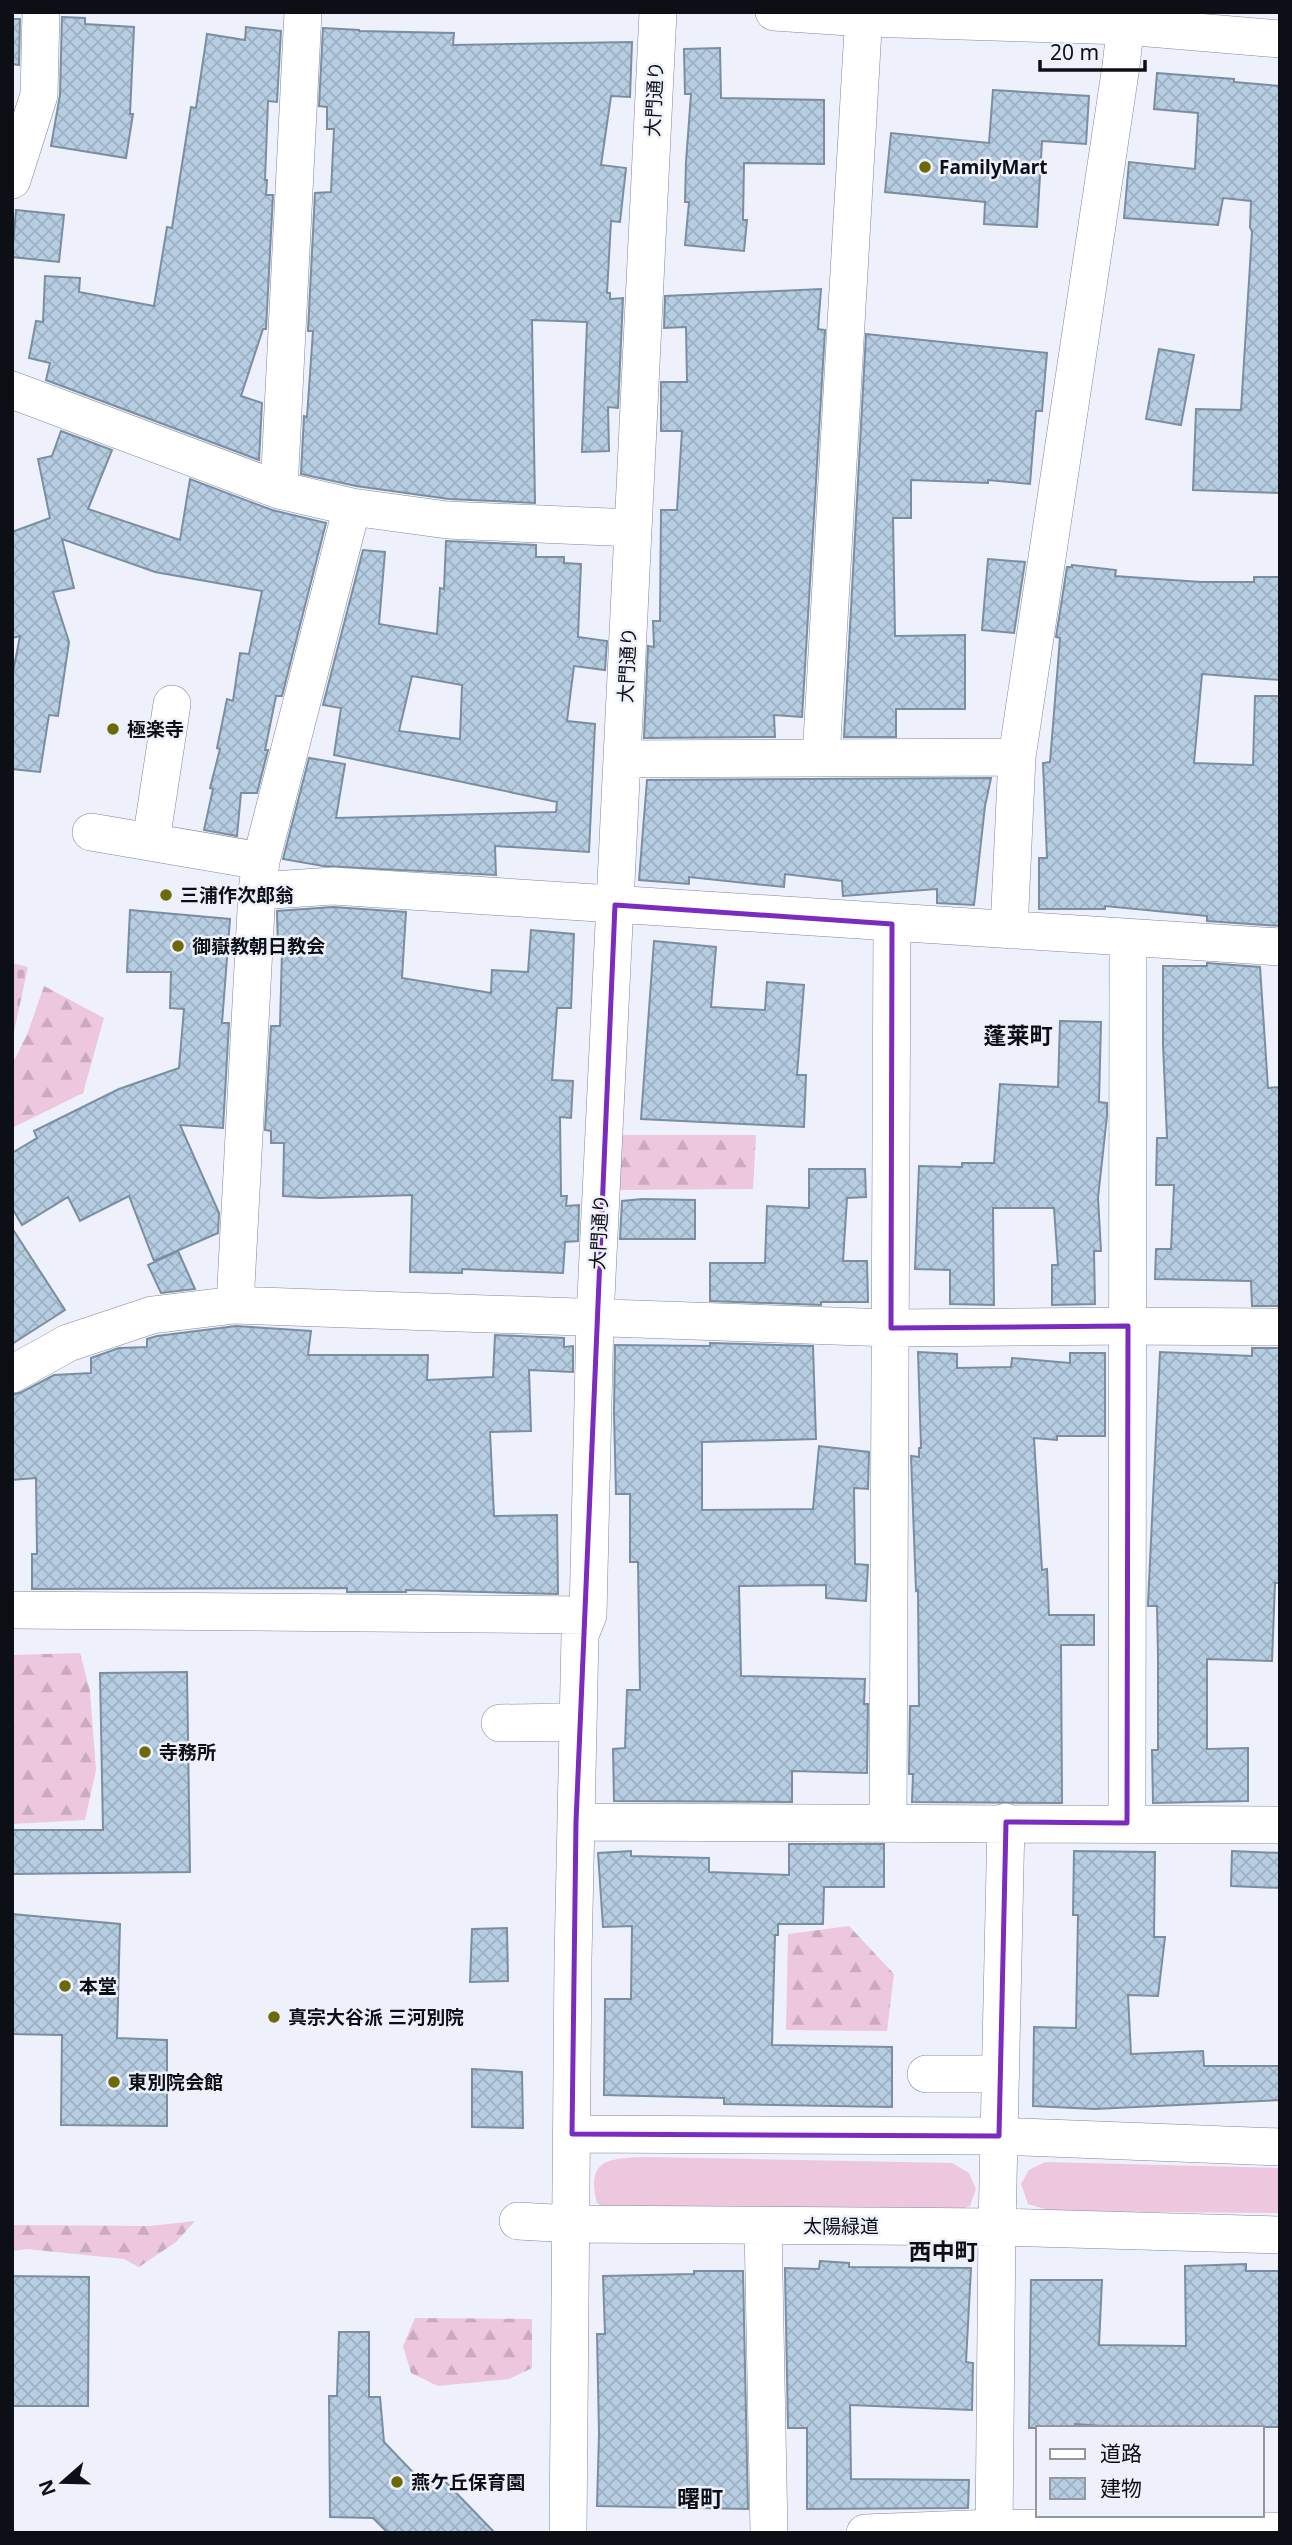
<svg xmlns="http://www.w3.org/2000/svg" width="1292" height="2545" font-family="'Noto Sans','Noto Sans JP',sans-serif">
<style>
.forest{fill:url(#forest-firs)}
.cemetery{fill:url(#cemetery-stones)}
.garden{fill:#edc7dd}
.building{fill:url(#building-cross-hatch);stroke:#798fa1;stroke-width:2;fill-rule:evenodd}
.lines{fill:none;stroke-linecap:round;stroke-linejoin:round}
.minor-casing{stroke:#81859e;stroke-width:38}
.minor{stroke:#fff;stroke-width:37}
.marked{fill:none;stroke:#7b2cbf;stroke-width:5;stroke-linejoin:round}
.poi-dot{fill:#6b6a06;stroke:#eef1fb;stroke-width:2.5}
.labels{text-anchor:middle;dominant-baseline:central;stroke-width:5;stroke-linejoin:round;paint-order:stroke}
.street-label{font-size:19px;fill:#0d0f17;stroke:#eef1fb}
.poi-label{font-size:19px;font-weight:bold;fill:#0d0f17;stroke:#eef1fb;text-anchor:start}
.quarter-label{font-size:23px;font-weight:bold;fill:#0d0f17;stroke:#eef1fb}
</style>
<defs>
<pattern id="forest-firs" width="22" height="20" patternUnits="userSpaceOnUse" patternTransform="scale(1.75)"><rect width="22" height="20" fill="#edc7dd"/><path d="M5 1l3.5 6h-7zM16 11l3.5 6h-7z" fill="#caaabd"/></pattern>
<pattern id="cemetery-stones" width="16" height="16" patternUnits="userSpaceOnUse" patternTransform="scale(1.75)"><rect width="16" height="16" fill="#edc7dd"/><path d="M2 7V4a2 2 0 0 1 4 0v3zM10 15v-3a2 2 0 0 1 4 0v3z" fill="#caaabd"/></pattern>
<pattern id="building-cross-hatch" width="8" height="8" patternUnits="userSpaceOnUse" patternTransform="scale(1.75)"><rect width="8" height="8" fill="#b7cee2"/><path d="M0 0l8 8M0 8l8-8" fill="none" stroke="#9cb0c1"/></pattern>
</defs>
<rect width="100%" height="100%" fill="#eef1fb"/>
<path class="forest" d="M44 986 104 1018 83 1093 12 1128V1065L28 1032Z
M620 1135H756L753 1189 616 1190Z
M80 1653 90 1691 96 1770 85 1820 12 1824V1655Z
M849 1926 894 1974 887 2031 786 2030 788 1934Z
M195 2221 176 2242 139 2267 124 2259 27 2249 12 2251V2225L150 2226Z
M415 2318 532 2319V2368L509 2379 438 2386 411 2373 403 2346Z"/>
<path class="cemetery" d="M12 963 28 967 12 1041Z"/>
<path class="garden" d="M647 2157 952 2163 969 2173 976 2189 970 2206 951 2213 615 2214 597 2203C585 2158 611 2158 647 2157Z
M1045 2162 1280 2168V2213L1052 2211 1028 2204 1021 2184 1029 2170Z"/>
<path class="building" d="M62 17 85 18V24L134 27 130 114H133L126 158 51 146 60 95Z
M12 19H20L19 65 12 64Z
M246 27 281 31 277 102 268 101 265 180H267L266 195H273L266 329H263L241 396 262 403 259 460 46 380 50 363 29 358 36 321 43 322 45 276 80 278 79 292 154 306 167 227 172 228 191 107 196 108 207 34 245 40Z
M323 28 359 30V31L454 33 453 45 632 42 630 97 611 96 601 165 626 168 620 222 611 221 607 293H610V299L623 298 618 408 608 407 609 451 582 452 587 322 532 320 535 503 449 499 356 486 301 474 304 416 307 417 313 331H308L315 193 331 192 334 129H327V107L319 106Z
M720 48 721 98 824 100V164L744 163 743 220H747L744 251 685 245 689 202H685L686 162 691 94H685L684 49Z
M1157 73 1234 79V82L1280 86V493L1193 490 1196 409 1241 410 1252 232 1250 227 1251 201 1223 198 1218 225 1124 218 1129 162 1195 169 1198 113 1154 109Z
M993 90 1089 96 1086 144 1042 141 1037 227 984 224 985 202 885 192 891 133 989 143Z
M16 210 64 215 59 262 12 257Z
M821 289 818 329 825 330 802 717 774 715 775 737 644 738 648 646 654 647 653 621H660L661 510H677L682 431H661V382H687L686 327 664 328 665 296Z
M866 334 1047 353 1042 411H1036L1030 484 988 480V483L911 480V518H893L895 636 965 635V709H896V737H844Z
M1159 349 1194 355 1181 425 1146 419Z
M61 431 112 450 88 509 180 540 190 479 272 510 326 523 282 696H276L265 750H268L257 793H241L237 836 204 830 213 789 210 788 220 749 217 748 227 699 233 701 240 653 249 654 262 591 155 572 62 539 74 588 53 592 69 642 58 716 49 715 40 772 12 769V677L20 636 12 638V532L50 518 38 459 52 456Z
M446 541 536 545V557H564V563L581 564 578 637 607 641 605 670 574 666 567 721 595 724 589 852 495 846 496 875 323 866 283 859 309 758 345 764 336 818 556 812 557 802 334 755 341 708 323 705 363 550 385 552 379 624 437 634 440 588 444 589ZM412 676 462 685 460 739 399 731Z
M988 559 1025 562 1014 633 982 630Z
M1072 565 1116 570 1115 576 1201 582H1254V577H1280V680L1202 674 1194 763 1253 765 1255 696H1280V926L1207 921V916L1105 906V909H1039V858H1047L1043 763 1050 762 1060 638 1056 637 1067 567H1072Z
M991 778 985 806 974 905 937 903V889L843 896 842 881 785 874 784 887 689 877V884L639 880 647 780Z
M333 907 406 912 402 978 491 993 492 970 528 972 531 930 574 934 571 1008H557L552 1080 573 1081 571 1118 560 1117 561 1196H567L566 1206 579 1205 578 1241 565 1242 563 1273 462 1269V1273L410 1272 412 1195 320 1198 283 1196 284 1143H271V1131L265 1130 271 1026H280L282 951H278L277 911Z
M130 910 230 919 222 1023H229L223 1128 180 1125 219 1213 218 1233 154 1261 129 1196 80 1221 68 1197 22 1225 12 1208V1153L37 1138 34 1131 119 1089 179 1068 184 1009 170 1008 171 972H127Z
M654 941 716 947 711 1007 765 1010 767 982 804 985 797 1075H806L804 1127 641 1119Z
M1207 963 1260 967 1268 1088 1280 1087V1306H1252L1251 1281 1155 1279 1156 1249H1171L1174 1185H1156L1157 1138H1167L1163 1044V966H1207Z
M1060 1021 1101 1022 1099 1102 1107 1103V1116L1098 1198 1101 1251H1094L1095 1304 1052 1305V1265H1058L1054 1208H993L994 1305 950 1304V1270L915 1269 919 1166 962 1167V1163H994L1000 1084 1058 1087Z
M809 1169H865L866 1197 847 1198 843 1261H867L868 1302H821V1305L710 1301V1263H765L767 1206 809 1208Z
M642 1199 695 1200V1239H620L622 1201Z
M12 1228 65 1310 12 1344Z
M178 1251 195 1289 161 1293 148 1265Z
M236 1326 311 1331 308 1355H428L427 1380 493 1377 495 1335 564 1338V1347L573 1346V1372L529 1370 531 1431 490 1432 494 1516 557 1515 558 1594 406 1590V1592H347V1588L32 1589V1554H37L36 1478 12 1480V1395L22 1392 54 1375 91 1373V1358L119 1348 147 1347V1339L157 1336Z
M710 1343 813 1346 816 1439 702 1442V1510L813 1509 819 1446 869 1452 868 1489 854 1488 855 1564 868 1565 866 1601 826 1598V1585L739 1586 741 1676 865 1679 864 1704H868L867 1773 792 1771V1802L614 1801 613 1749 625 1748 627 1690H640L638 1562H630V1494H616L614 1413 615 1345 710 1346Z
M1252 1348H1280V1583H1275L1272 1661 1207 1659V1749L1248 1748V1801L1153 1803 1152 1750H1158V1655L1157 1606H1148V1604L1160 1352 1252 1356Z
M918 1352 957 1354V1368L1011 1367 1012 1358 1070 1363V1353H1105V1436H1057V1440L1034 1438 1042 1570 1047 1569 1049 1615H1094V1645H1061L1062 1803 912 1802 913 1774H909L910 1706H919L918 1590 916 1591 911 1456 919 1457V1448H921Z
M187 1672 190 1872 12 1874V1830H103L100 1673Z
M789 1844H884V1887H824L823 1924H778V1935H775L772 2045 892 2047V2107L724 2104V2098L604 2095 605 1999H631L632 1926 603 1927 598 1853 631 1851V1856L709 1858V1872L789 1875Z
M1074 1851 1155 1852 1154 1937H1165L1158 1996 1128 1995 1131 2054 1203 2051 1204 2066H1280V2100L1095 2109 1033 2106 1034 2027 1076 2028 1078 1915H1073Z
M1232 1851 1280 1853V1888L1231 1886Z
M12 1914 120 1924 117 2038 167 2040V2126L61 2125 62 2035 12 2034Z
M507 1928 508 1981 470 1982 472 1929Z
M472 2069 522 2072 523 2128 472 2127Z
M820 2261 849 2263V2267L971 2268 966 2362 973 2363 972 2410 850 2405 851 2479 969 2480 968 2508 807 2509V2428H788L785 2271V2268L819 2269Z
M1246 2264V2271H1280V2427L1134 2428 1075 2424V2428H1029L1031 2280H1102L1099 2345 1186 2346 1185 2266Z
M694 2271H743L748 2509 597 2506 599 2433 597 2334H605L603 2276 694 2274Z
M12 2276 89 2277 88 2406H12Z
M339 2332H369V2397H380L384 2442 425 2485 437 2473 495 2533H388L373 2518 330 2517 329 2396H337Z"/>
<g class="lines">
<defs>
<path id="minor" d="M774 12 864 18 1125 26 1280 39
M12 180 39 95 41 12
M12 390 279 490 352 507 447 520 633 528
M279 490 303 12
M821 758 864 12
M622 759 1017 757
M91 832 261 861
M151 841 172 704
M257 891 333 886 1280 947
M1009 930 1017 757 1121 66 1127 12
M235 1305 257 891 261 861 352 507
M12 1374 68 1343 152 1315 235 1305 891 1328 1128 1326 1280 1327
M12 1610 588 1615
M500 1723 577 1722
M576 1822 1280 1825
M888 1822 892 924
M1127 1823 1128 938
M926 2074H1001
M572 2134 999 2136 1280 2147
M518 2221 571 2224 997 2227 1280 2235
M763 2226 769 2533
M568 2533 573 1958 580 1635 588 1615 595 1318 658 12
M865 2533 994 2528 1280 2531
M994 2533 997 2227 1006 1822"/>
</defs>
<use href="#minor" class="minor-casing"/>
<use href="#minor" class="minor"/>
</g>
<path class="marked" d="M615 905 892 924 891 1328 1128 1326 1127 1823 1006 1822 999 2136 572 2134 576 1822Z"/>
<g class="poi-dot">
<circle cx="925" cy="167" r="7"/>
<circle cx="113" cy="729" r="7"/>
<circle cx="166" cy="895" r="7"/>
<circle cx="178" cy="946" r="7"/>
<circle cx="145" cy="1752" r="7"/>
<circle cx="65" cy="1986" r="7"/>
<circle cx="274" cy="2017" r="7"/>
<circle cx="114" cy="2082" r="7"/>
<circle cx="397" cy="2482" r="7"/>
</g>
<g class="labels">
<g class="street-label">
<text transform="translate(654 99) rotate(-87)">大門通り</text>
<text transform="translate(627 665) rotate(-87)">大門通り</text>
<text transform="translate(599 1232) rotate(-87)">大門通り</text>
<text x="841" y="2226">太陽緑道</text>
</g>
<g class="poi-label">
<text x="939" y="167">FamilyMart</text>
<text x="127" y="729">極楽寺</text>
<text x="180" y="895">三浦作次郎翁</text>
<text x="192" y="946">御嶽教朝日教会</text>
<text x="159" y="1752">寺務所</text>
<text x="79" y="1986">本堂</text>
<text x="288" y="2017">真宗大谷派 三河別院</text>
<text x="128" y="2082">東別院会館</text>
<text x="411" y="2482">燕ケ丘保育園</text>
</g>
<g class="quarter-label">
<text x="1018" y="1035">蓬莱町</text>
<text x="943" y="2251">西中町</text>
<text x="700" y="2498">曙町</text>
</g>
</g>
<rect width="1292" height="2545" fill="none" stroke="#0d0f17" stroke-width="28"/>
<rect x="1036" y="2426" width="228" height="91" fill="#eef1fb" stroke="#9497a0" stroke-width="2"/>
<rect x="1050" y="2449" width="35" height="10" fill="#ffffff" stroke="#9497a0" stroke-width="2"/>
<text x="1100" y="2461" font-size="21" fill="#0d0f17">道路</text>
<rect x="1050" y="2478" width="35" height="21" fill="url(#building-cross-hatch)" stroke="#9497a0" stroke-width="2"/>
<text x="1100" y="2496" font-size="21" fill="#0d0f17">建物</text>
<g transform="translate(63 2482) rotate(250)" stroke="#eef1fb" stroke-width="5" paint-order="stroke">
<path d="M0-5L12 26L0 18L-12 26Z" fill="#0d0f17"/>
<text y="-10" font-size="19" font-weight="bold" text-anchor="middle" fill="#0d0f17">N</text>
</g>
<path d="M1040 60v10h105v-10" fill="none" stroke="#0d0f17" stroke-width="3.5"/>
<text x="1050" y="60" font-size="21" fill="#0d0f17" stroke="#eef1fb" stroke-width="5" paint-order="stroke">20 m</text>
</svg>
